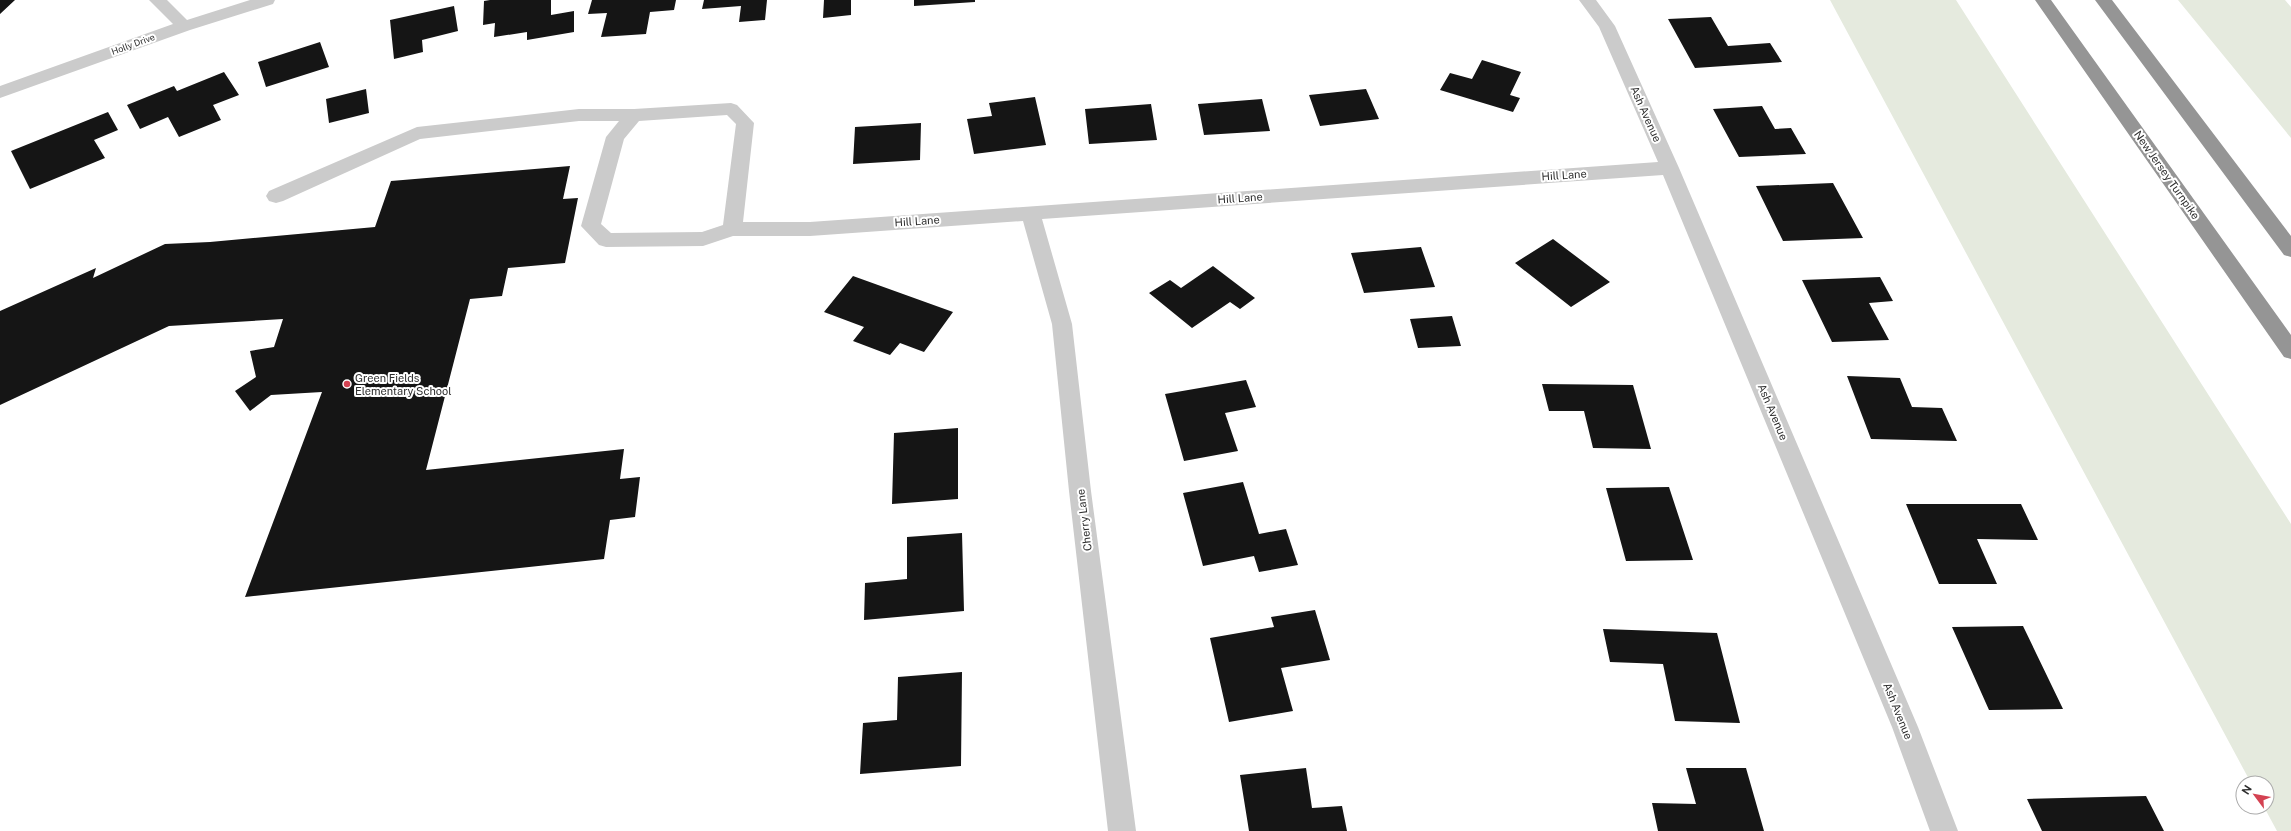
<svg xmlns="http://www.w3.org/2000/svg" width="2291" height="831" font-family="'Public Sans',sans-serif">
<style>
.green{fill:#e5eade}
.building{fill:#151515}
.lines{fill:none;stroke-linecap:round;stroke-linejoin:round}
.minor{fill:#cbcbcb;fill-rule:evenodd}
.highway{fill:#959595;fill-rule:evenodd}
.poi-dot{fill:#d44252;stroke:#fff;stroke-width:1.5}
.labels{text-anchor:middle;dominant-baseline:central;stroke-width:4;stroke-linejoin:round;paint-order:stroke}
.far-street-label{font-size:9px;fill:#2e2e2e;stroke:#fff}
.street-label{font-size:11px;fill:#2e2e2e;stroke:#fff}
.poi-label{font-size:11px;fill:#2e2e2e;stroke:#fff;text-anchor:start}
</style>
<rect width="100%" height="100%" fill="#fff"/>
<path class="green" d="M1830 0H1956L2291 524V831H2277L2264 807H2267V783H2251Z
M2178 0H2285L2291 7V138Z"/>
<path class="building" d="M0 0H15L0 14Z
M490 0H551V15L574 11V32L527 40V32L494 37 495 23 483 25 484 1Z
M592 0H676L674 10 650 12 646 34 601 37 607 13 588 14Z
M704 0H767L765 20 739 22 741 6 702 9Z
M824 0H851V15L823 18Z
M914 0H975V2L914 6Z
M454 6 458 31 422 40 423 52 394 59 390 20Z
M1711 17 1728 46 1770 43 1782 62 1695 68 1668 19Z
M320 42 329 67 266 87 258 62Z
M1482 60 1521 72 1510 95 1520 98 1513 112 1440 90 1450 73 1472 79Z
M224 72 239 95 213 105 221 120 179 137 168 117 140 129 127 105 174 86 177 91Z
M366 89 369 113 329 123 326 99Z
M1366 89 1379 119 1320 126 1309 95Z
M1035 97 1046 145 974 154 967 119 992 116 989 103Z
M1262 99 1270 131 1204 135 1198 104Z
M1151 104 1157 140 1089 144 1085 109Z
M1762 106 1775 129 1791 128 1806 154 1739 157 1713 109Z
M108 112 118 130 94 140 105 158 30 189 11 151Z
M921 123 920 160 853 164 855 127Z
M570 166 563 199 578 198 565 263 508 268 502 296 470 299 426 470 624 449 620 479 640 477 635 517 610 520 604 559 245 597 322 392 271 395 250 411 235 391 256 377 250 351 274 347 283 319 169 326 0 405V311L96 268 93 278 165 244 210 242 375 227 391 181Z
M1833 183 1863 238 1783 241 1756 186Z
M1553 239 1610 282 1571 307 1515 263Z
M1421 247 1435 287 1364 293 1351 253Z
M1213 266 1255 298 1240 309 1230 302 1192 328 1149 293 1170 280 1181 288Z
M853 276 953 312 924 352 900 343 890 355 853 341 864 327 824 312Z
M1880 277 1893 301 1869 303 1889 340 1832 342 1802 280Z
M1452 316 1461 346 1418 348 1410 319Z
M1847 376 1900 378 1912 407 1942 408 1957 441 1871 439Z
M1246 380 1256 407 1225 413 1238 451 1184 461 1165 394Z
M1542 384 1633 385 1651 449 1593 448 1584 411H1549Z
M958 428V499L892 504 894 433Z
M1243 482 1259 534 1286 529 1298 565 1259 572 1254 556 1203 566 1183 493Z
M1669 487 1693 560 1626 561 1606 488Z
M1906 504H2021L2038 540 1977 539 1997 584H1939Z
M962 533 964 611 864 620 865 583 907 579V537Z
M1315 610 1330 660 1281 668 1293 711 1229 722 1210 638 1274 627 1271 617Z
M2023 626 2063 709 1989 710 1952 627Z
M1603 629 1717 633 1740 723 1675 721 1663 664 1610 662Z
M962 672 961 766 860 774 863 723 897 720 898 677Z
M1306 768 1312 808 1342 806 1347 831H1249L1240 775Z
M1686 768H1746L1764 831H1658L1652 803 1696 804Z
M2146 796 2164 831H2042L2027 799Z"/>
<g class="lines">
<path class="minor" d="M149 0H167L187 20 250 0H275L273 4 190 30 0 98V86L173 24Z
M1579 0H1596L1615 26 1679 168 1918 727 1958 831H1930L1892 727 1663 175 1042 219 1072 324 1091 491 1136 831H1108L1069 491 1052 324 1023 221 810 236H733L703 246 606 247 599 245 581 226 606 137 619 121H579L420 139 283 201 276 203 269 201 266 196 269 191 417 127 579 109H634L731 103 737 105 754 123 743 222H810L1658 162 1599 27ZM727 115 736 124 723 225 702 232 611 233 601 224 624 139 639 121Z"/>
<path class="highway" d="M2035 0H2051L2291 335V359L2284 357Z
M2095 0H2112L2291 236V257L2284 255Z"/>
</g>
<circle class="poi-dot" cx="347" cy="384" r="4"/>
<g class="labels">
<g class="far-street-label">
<text transform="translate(133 44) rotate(-20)">Holly Drive</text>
</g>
<g class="street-label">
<text transform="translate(1646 114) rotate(66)">Ash Avenue</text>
<text transform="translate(1564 175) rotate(-4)">Hill Lane</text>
<text transform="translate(2167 175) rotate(55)">New Jersey Turnpike</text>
<text transform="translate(1240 198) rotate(-4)">Hill Lane</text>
<text transform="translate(917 221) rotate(-4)">Hill Lane</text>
<text transform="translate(1773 412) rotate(67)">Ash Avenue</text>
<text transform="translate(1084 520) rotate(-97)">Cherry Lane</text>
<text transform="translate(1898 711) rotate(68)">Ash Avenue</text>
</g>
<g class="poi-label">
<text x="355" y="378">Green Fields<tspan x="355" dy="13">Elementary School</tspan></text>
</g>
</g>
<g transform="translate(2255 795) rotate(302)"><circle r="19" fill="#ffffff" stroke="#ababab"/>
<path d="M0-3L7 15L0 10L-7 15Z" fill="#d44252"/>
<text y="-6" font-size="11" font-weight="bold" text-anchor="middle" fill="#2e2e2e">N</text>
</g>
</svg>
